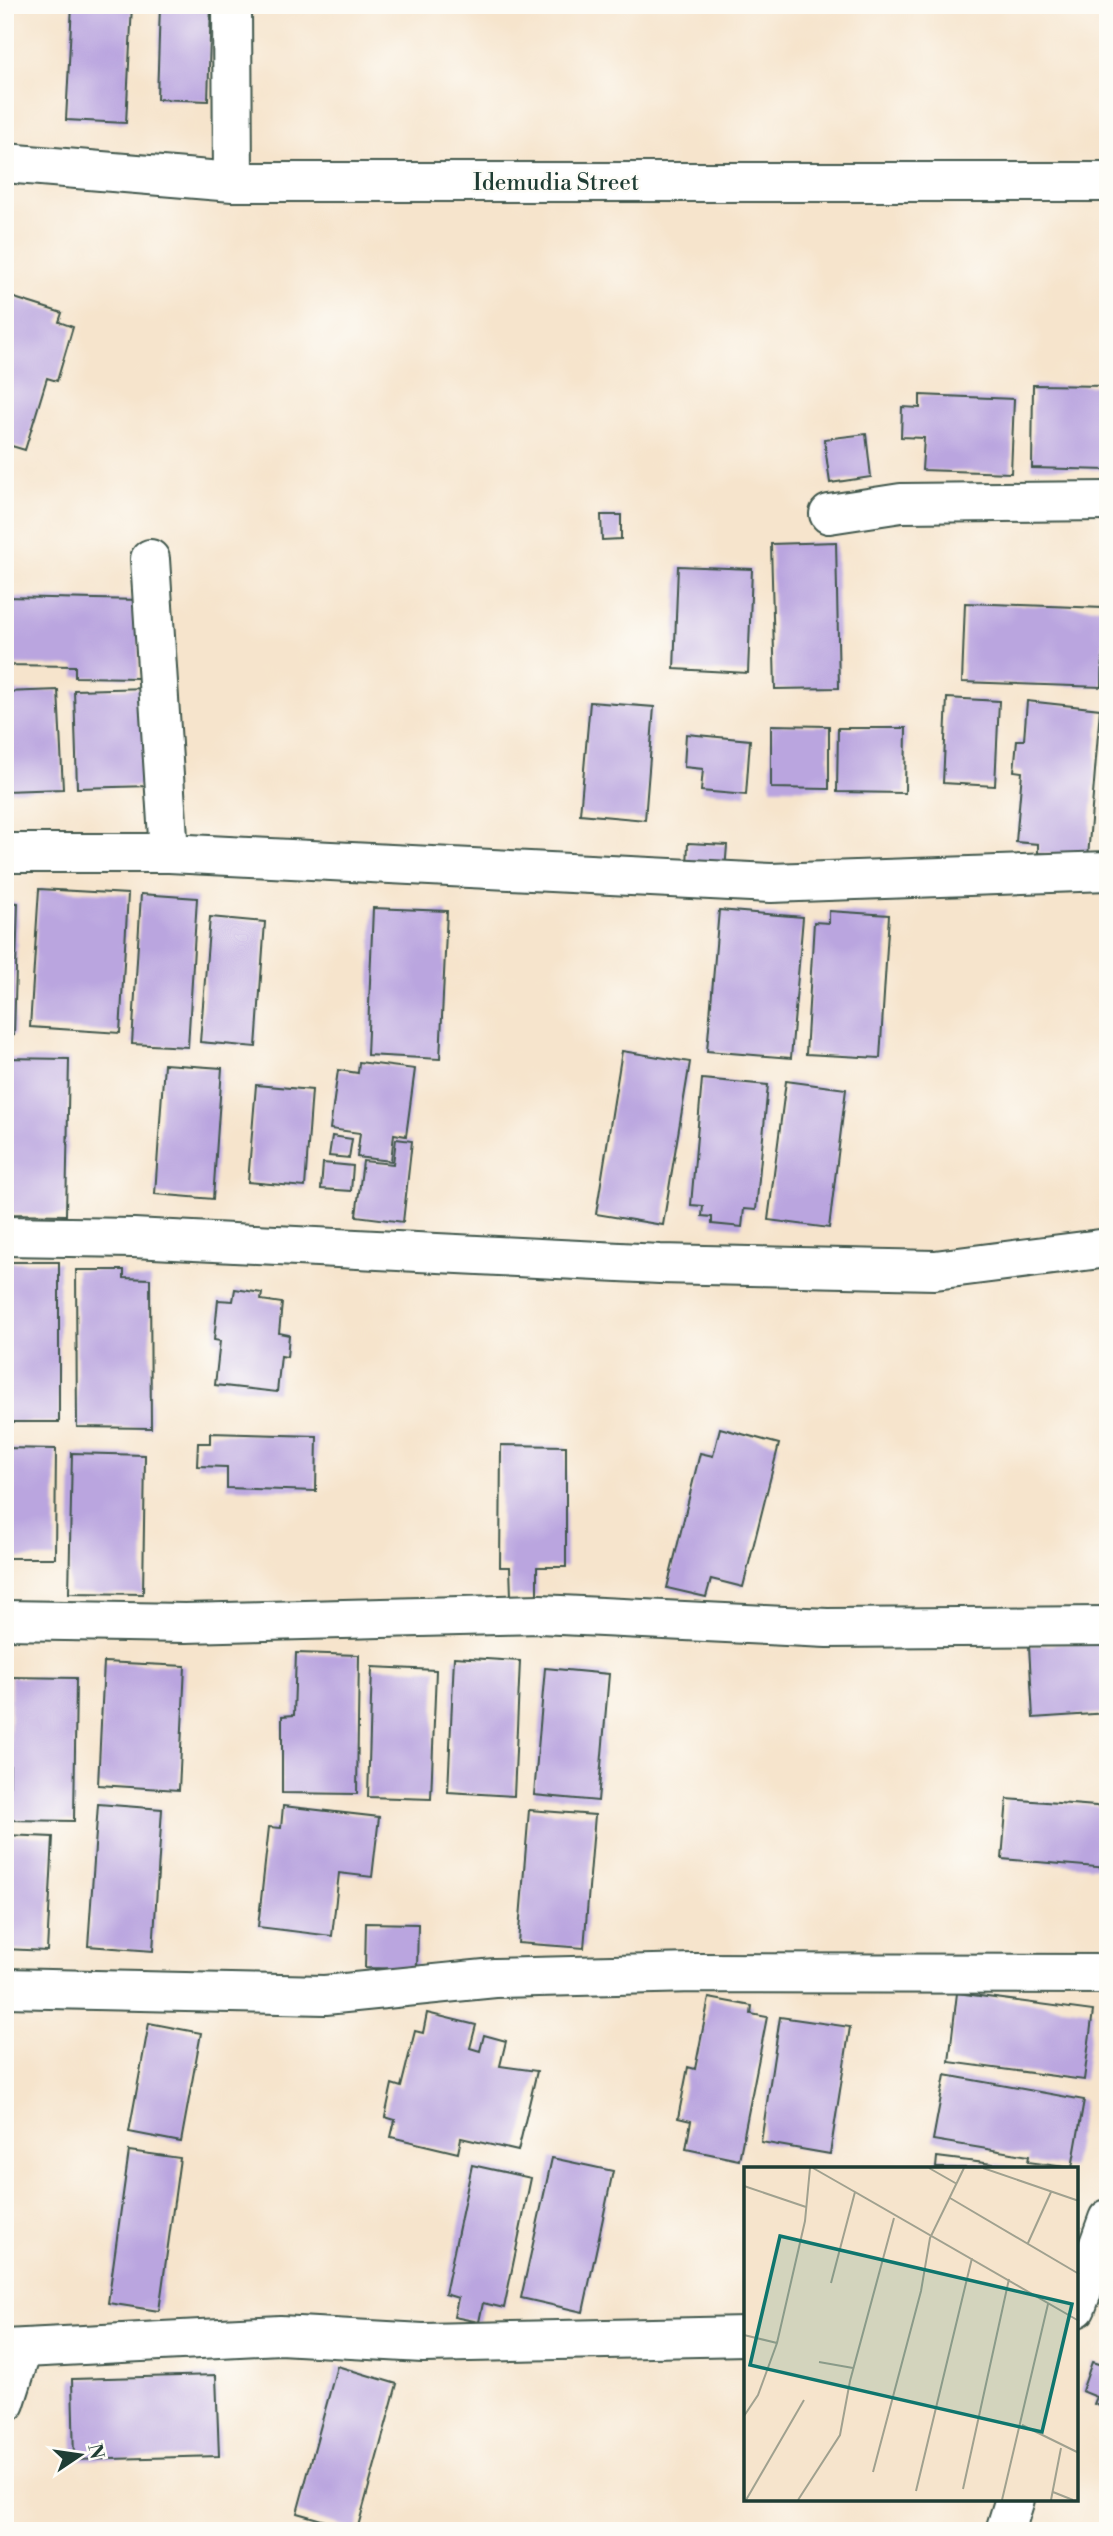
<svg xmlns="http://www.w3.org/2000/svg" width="1113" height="2536" font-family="'Libre Bodoni',serif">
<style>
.building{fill:#baa5df}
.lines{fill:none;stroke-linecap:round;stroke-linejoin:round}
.minor-casing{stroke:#3f564b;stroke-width:42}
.minor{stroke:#fff;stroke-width:38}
.labels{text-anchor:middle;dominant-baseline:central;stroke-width:5;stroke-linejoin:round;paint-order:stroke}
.street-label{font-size:23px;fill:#1f3d34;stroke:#fdfcf7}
.inset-road{fill:none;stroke:#a0a18f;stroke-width:2}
.view{fill:#0f766e;fill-opacity:0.15;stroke:#0f766e;stroke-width:3.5}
.inset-edge{fill:none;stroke:#1f3d34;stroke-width:3.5}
</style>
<rect width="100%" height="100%" fill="#fdfcf7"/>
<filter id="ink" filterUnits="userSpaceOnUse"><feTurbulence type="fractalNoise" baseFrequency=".0143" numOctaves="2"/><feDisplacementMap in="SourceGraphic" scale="14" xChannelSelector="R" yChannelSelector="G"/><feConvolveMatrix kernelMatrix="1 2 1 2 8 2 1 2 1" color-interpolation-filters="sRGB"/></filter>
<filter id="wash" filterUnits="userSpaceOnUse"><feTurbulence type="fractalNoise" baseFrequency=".00686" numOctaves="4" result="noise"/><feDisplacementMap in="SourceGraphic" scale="28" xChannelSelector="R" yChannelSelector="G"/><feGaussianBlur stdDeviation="1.57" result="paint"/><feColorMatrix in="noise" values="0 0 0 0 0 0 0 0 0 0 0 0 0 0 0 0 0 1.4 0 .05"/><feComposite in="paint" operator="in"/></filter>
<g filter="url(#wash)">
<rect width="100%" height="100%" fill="#f6e4cc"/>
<g id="blocks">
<path class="building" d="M72 5H132L126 123 66 120Z
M160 5H211L208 101 157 99Z
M5 295 62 313 59 322 73 327 57 381 47 378 25 450 5 444Z
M1033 385 1108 386V470L1032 468Z
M920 395 1014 399 1011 473 922 470 924 438 901 437 902 407 920 408Z
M866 434 871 477 830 483 824 439Z
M601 515H621V539L602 540Z
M836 542 839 688 775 689 771 544Z
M678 566 752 569 748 673 674 669Z
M5 597 140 600 138 678 75 677V666L5 665Z
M965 603 1104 608 1102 687 962 682Z
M148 688 151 786 77 788 74 690Z
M58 690 63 789 5 791V692Z
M947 698 999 701 995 786 943 783Z
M1027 701 1100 709 1088 857 1038 853V844L1016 842 1022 772 1014 771 1017 740H1024Z
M590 702 654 707 645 820 580 814Z
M771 725 829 726V789L771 788Z
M838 728H906L905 793 837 792Z
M686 734 750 740 746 795 701 791 703 769 684 767Z
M688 843 727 845 725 871 687 868Z
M39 889 128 894 120 1033 30 1027Z
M141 894 197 898 188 1047 132 1044Z
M5 902 18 903 14 1035H5Z
M373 908 447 911 440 1059 367 1055Z
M719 910 803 917 791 1058 707 1051Z
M829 911 889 915 880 1058 806 1054 814 922 829 923Z
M210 917 265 922 256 1047 200 1042Z
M622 1051 690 1062 663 1225 596 1214Z
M5 1058 69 1059 66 1215 5 1214Z
M359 1062 415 1069 406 1136 394 1134 391 1161 357 1157 360 1133 330 1129 338 1070 358 1073Z
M164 1064 222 1068 213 1199 155 1194Z
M702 1079 768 1085 756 1210 744 1209 742 1227 712 1224V1217L702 1216 703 1206 691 1205Z
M786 1081 846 1089 829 1228 768 1220Z
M256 1085 312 1090 305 1187 248 1182Z
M332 1136 352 1139 349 1158 329 1156Z
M396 1139 412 1141 403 1222 356 1216 363 1161 393 1164Z
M323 1163 353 1166 351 1191 321 1189Z
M5 1262H59V1422H5Z
M76 1270H124V1278L150 1279 151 1428 77 1427Z
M235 1289 262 1293 261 1300 282 1303 279 1333 289 1335 287 1357 281 1356 277 1392 215 1385 220 1341 214 1340 218 1300 233 1301Z
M720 1428 779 1444 743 1587 711 1579 706 1597 667 1588 700 1453 713 1456Z
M210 1433 317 1436 316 1491 227 1488V1467L197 1466 198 1443H210Z
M501 1445 566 1446V1567H537V1596H511L510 1567H500Z
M5 1448 56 1449 55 1558H5Z
M72 1453 145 1455 143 1594 69 1593Z
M1108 1641V1713L1033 1718 1029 1646Z
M296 1653 359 1655 357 1794 282 1793V1716L294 1715Z
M454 1657 520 1661 514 1796 448 1792Z
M104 1662 185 1666 179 1790 98 1785Z
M372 1667 436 1670 431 1799 368 1797Z
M545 1668 609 1674 598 1801 534 1795Z
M11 1677 76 1678 74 1821 9 1820Z
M1007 1799 1108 1807V1868L1002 1859Z
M98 1804 162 1809 153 1951 88 1946Z
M283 1806 379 1817 372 1877 339 1873 332 1936 258 1927 269 1827 281 1828Z
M529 1810 595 1815 584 1948 518 1943Z
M5 1835 53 1837 47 1951 5 1949Z
M366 1923 418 1924 417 1969 365 1968Z
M957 1993 1093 2011 1084 2080 949 2062Z
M709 1998 752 2006 751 2014 767 2017 739 2160 686 2149 691 2121 678 2118 688 2067 695 2069Z
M427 2013 476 2025 470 2048 480 2051 484 2035 506 2041 500 2066 537 2071 518 2151 461 2138 458 2153 391 2137 395 2120 385 2117 392 2084 401 2087 415 2031 423 2033Z
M780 2017 850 2027 830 2154 761 2142Z
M149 2023 201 2033 181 2142 129 2132Z
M945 2075 1084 2100 1072 2168 1028 2162 1029 2156 933 2140Z
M129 2151 180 2158 159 2311 108 2303Z
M937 2157 1016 2167V2168H936Z
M552 2158 613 2171 583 2312 521 2298Z
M472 2165 531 2178 504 2308 483 2303 479 2322 454 2317 458 2298 445 2294Z
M1092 2362 1108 2367V2409L1094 2404 1097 2397 1082 2391Z
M337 2366 397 2384 357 2530 297 2513Z
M216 2375 219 2456 74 2460 72 2379Z"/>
</g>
</g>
<g filter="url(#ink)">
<use href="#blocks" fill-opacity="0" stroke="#3f564b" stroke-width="2"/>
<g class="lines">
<defs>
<path id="minor" d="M232 5 233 182
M5 163 233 182H1108
M829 514 901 503 1108 501
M150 559 169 853
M5 853H169L771 883 1108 871
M5 1236 133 1238 660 1264 935 1270 1108 1248
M5 1620 185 1623 540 1614 827 1628 1108 1626
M5 1988 325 1995 495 1978 694 1973 1108 1974
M1076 2308 1108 2219
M5 2349 280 2335 423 2343 746 2336
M5 2403 22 2350
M1005 2531 1015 2499"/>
</defs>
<use href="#minor" class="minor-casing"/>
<use href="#minor" class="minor"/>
</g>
</g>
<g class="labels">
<g class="street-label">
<text x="556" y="183">Idemudia Street</text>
</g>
</g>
<g transform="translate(744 2167)">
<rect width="334" height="334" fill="#f6e4cc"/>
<path class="inset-road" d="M69 1 111 25M185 1 213 17M239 1 335 34M0 19 62 40M206 31 335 107M284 76 307 25M87 116 111 25 335 154M0 168 33 176M75 195 109 201M0 249 14 228 33 176 61 54 66 1M278 258 335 286M129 305 177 124 186 71 220 1M219 322 265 112M172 324 228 91M309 325 329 333M2 333 60 233M54 333 96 268 106 214 150 51M258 333 304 137M307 333 317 281"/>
<path class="view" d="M36 69 328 137 298 265 6 198Z"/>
<rect width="334" height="334" class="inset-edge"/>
</g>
<rect width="1113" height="2536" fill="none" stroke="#fdfcf7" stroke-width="28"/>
<g transform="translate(80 2455) rotate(77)" stroke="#fdfcf7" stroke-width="5" paint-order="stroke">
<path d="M0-5L12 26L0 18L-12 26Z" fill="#1f3d34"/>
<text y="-10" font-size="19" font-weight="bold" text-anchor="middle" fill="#1f3d34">N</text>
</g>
</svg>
